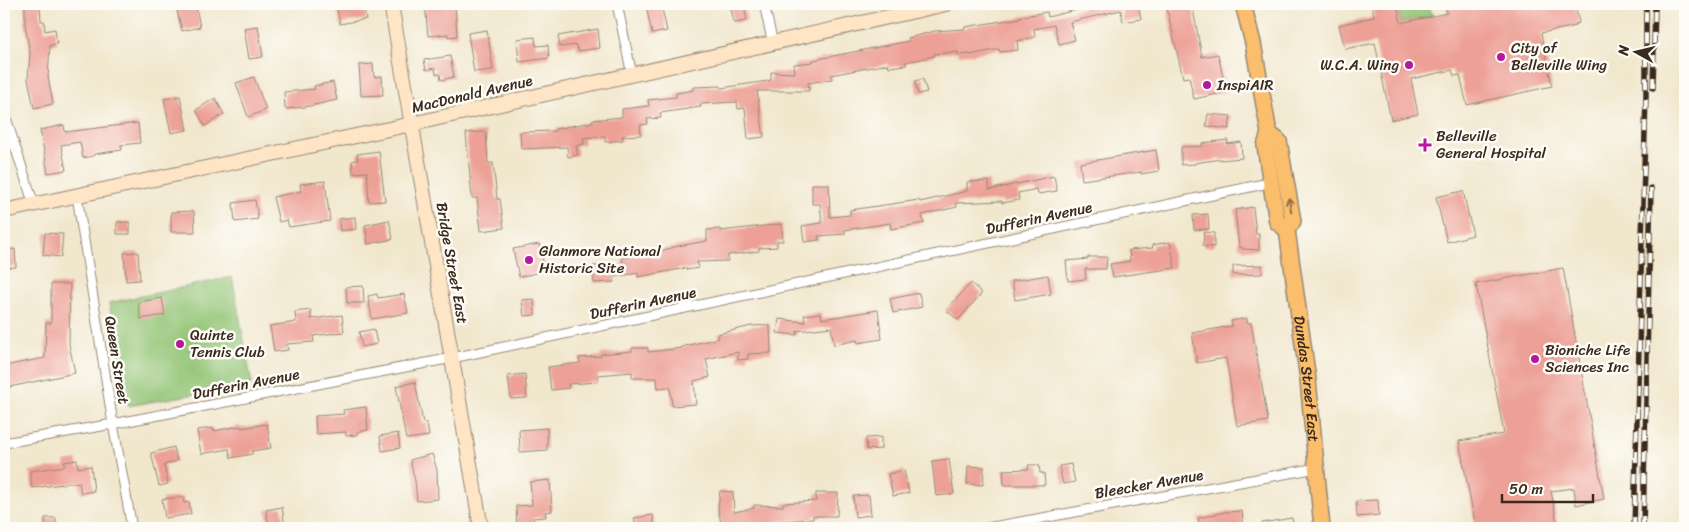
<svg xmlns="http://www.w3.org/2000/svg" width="1689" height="532" font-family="Sriracha,sans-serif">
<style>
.green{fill:#92c475;stroke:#66774a}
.building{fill:#eda096}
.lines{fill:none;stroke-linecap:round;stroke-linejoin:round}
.street-casing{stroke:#968876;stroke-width:11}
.secondary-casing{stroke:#968876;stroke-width:16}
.primary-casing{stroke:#968876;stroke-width:18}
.street{stroke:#fff;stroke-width:9}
.secondary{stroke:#fde5c5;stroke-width:14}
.primary{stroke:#fabe6d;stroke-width:15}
.rail-casing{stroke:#3b2a1e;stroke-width:5.5}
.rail{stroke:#fdfcf7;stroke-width:4;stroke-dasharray:11;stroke-linecap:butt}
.oneway{stroke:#916d42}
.poi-dot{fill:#b5179e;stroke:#fdfcf7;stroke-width:2}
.labels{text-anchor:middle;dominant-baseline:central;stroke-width:5;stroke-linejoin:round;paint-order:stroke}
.poi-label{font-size:15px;fill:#3b2a1e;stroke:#fdfcf7;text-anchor:start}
.street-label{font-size:15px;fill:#3b2a1e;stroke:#fdfcf7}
</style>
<rect width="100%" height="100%" fill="#fdfcf7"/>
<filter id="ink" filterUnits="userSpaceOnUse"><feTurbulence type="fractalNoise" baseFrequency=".02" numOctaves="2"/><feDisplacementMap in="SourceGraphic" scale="10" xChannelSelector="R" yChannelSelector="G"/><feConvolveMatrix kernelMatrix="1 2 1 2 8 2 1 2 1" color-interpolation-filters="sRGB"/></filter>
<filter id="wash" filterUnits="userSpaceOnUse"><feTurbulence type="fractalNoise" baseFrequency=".0096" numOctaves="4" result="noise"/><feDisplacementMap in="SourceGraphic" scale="20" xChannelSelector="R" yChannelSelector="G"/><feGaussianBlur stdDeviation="1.12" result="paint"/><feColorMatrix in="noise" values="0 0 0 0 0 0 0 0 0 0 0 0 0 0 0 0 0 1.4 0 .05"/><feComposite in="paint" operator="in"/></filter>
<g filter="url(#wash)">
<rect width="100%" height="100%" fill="#f1e7cd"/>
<path class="green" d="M1397 4H1429L1432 16 1401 23Z
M232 277 252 384 128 406 109 303Z"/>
<g id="blocks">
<path class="building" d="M25 4H40L41 21H44L45 31 55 29 57 44 50 45 48 77 53 104 34 108 28 79 30 53 25 24Z
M355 4H363L366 19 340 24 337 8Z
M425 4H455L457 36 448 37V34L428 36Z
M655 4H661L667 31 652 34 646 6Z
M730 4H744L747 21 734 23Z
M1083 4H1138L1141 19 1123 22 1121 10 1070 22 1075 40 1059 44 1054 25 1034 29 1035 37 1017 41 1018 50 1000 52 999 49 970 55V54L958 55V52L934 54 935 56 906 62V65L889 67 888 64 831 75 832 79 808 83 809 91H757L764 137 748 139 745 108 738 109 737 102 700 104 701 107 660 113 661 118 647 119 648 124 640 125 641 135 622 136 623 140 605 142V136L583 138 584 144 576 146 578 155 568 157 567 147 521 149 520 132 555 131V129L592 122V120L622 117V109L649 106 648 100 676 97V93L693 90V87L721 86V88L768 81 771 80V72L795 73 794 64 813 62V60L909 41 908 38 935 31 965 29V27L1020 18 1019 17 1047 12 1048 17 1084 8Z
M1192 4 1202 57 1218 54 1226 92 1194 99 1189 77 1183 78 1167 9Z
M1372 4H1397L1401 23 1447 13 1446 7H1449L1448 4H1575L1579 23 1575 24 1576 26 1541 33 1552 86 1467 105 1460 75 1454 76 1452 70 1411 79 1418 114 1391 120 1375 43 1345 49 1339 25 1374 17Z
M196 7 200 27 182 31 177 11Z
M258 26 263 57 249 59 244 28Z
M598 29 600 48 578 51 576 45 560 47 558 36Z
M487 30 493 70 474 72 468 33Z
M535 37 536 46 548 45 549 58 519 62 517 39Z
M450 56 454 77 441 80 440 74H436L435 68 426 70 424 60Z
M373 64 374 77 382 76 383 95 361 96 359 65Z
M254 77 266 110 248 117 236 83Z
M923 79 927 92 918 94 915 81Z
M333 82 337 100 305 107 285 109 284 92 315 89 314 86Z
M180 96 187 130 171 133 164 99Z
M215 98 224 114 205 126 196 110Z
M1208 114 1231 116 1229 129 1206 126Z
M138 123 140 143 121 145 122 150 94 154V156L83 158 80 142 61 145 66 170 48 173 40 130 64 125 65 132Z
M486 132 488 163H493L497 199H500L504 228 481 231 477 198H472L466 133Z
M1228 140 1227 144 1241 142 1242 158 1221 160V159L1195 163V164L1181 165V147L1203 146 1202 143Z
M1156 150 1159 171 1141 174V172L1082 180 1080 163Z
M379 151 385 201 369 202 367 172 353 173 352 161 358 160 357 154Z
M1054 176 1057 191 1038 194 1037 189 1018 193 1019 200 1002 203V201L956 203 957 207 922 215 924 223 891 229 890 223 845 230V234L818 236 819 240 804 242 802 226 822 223 820 204H812V184H829L830 217 850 215V210L919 200 920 202 967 191V182L989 181V190Z
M325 181 330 221 289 227 287 220 279 222 273 197 301 191 300 184Z
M1463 191 1473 235 1447 242 1436 197Z
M255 200 258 219 235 222 233 203Z
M1253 207 1256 234H1259V250L1242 249V247H1239L1235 210Z
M194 211 195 232H171V212Z
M1208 214 1209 229 1194 230 1193 215Z
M355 217 356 229 340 231 339 219Z
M389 220 393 239 368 244 365 225Z
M117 222H130V234H117Z
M782 224 783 241H777V247L759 248V251L728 255V261L697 262 699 268 686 270V268L638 277V273L614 277V282L594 283 593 266 623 265 622 258 649 254 678 246 707 241V230L720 229V231Z
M1204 232 1214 233V247L1203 246Z
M45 233 63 234 61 257 43 255Z
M1170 242 1175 268 1113 277 1110 264 1130 261 1129 250 1153 248 1152 245Z
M539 244 545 271 519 277 513 249Z
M15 249 16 267 4 268V250Z
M138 252 140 280 126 281 124 253Z
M1088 257H1107L1106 269H1085L1086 279 1068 281 1066 261 1088 259Z
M1262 265V274L1233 275V266Z
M1563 268 1604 499 1576 505 1574 488 1551 491 1558 528H1476L1459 441 1504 434 1476 284Z
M1048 275 1051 294 1015 300 1012 281Z
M971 283 982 293 958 320 946 310Z
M51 284H70L69 344 75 373 5 388 4 366 45 358 46 323H51Z
M363 286 364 303H347L346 287Z
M919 293 922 307 893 313 890 299Z
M377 294 378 298 404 294 408 313 372 319 368 296Z
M162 298 165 315 141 319 138 302Z
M534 299 535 315 524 316 522 300Z
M311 310V319L342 315 344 332 313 336 314 342 287 344 288 350 274 352 270 326 296 322 295 312Z
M878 310 882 339 858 343 857 340 834 345 831 327 797 331V335L777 333 779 319 805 322 804 315 821 313 822 319Z
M1247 318V323H1251L1268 421 1237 426 1226 358 1197 363 1192 333 1232 326 1231 321Z
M770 325 771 353 748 354V359L738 360V352L706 359 710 377 694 381 696 404 672 406 670 387 658 388 657 378H632V372L598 375V382L568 384 569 388 551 390 548 367 580 363 579 358 601 356V354L632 351V348H648V352L682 348 681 347 719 338 718 334 751 326Z
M374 329 377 344 362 347 359 332Z
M525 374 527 398 511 399 508 376Z
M415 382 423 423H427L429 436 406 439 396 386Z
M366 407 368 430 357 432V435L346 436V432L316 434 315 416 344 414 343 410Z
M267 424 271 448 252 451V454L231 458 229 449 201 454 197 430 213 428V431L240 426 241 428Z
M547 428V450L520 452 519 430Z
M398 433 400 448 382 451 380 436Z
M881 437V449L867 450 866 438Z
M174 447 177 461 164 465 168 484 159 486 151 453Z
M432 454 437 470 438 499 417 501 415 481 410 460Z
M949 459 954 494 936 496 932 461Z
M77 460 78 468 91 466 94 491 81 493 79 482 32 488 30 471 65 466 64 462Z
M1071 464 1075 482 1063 484 1059 466Z
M1028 465H1039L1040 473H1044L1045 485H1004L1003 470 1029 469Z
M968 466 984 467 983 485 967 484Z
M904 470 909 493 893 496 888 474Z
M550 480 552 511 545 512 546 517 533 518 534 528H517L516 506 532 505 530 482Z
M720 491 733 492 734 512 754 508V505L783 506V503L816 501V493H838L837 516H813V519L778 521V526H773V528H722L718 509Z
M869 495 871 515 855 517 853 496Z
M183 497 184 503 189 502 191 514 165 518 162 499Z
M1378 500 1379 515 1357 517 1356 501Z
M282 507 285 527 269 528 266 510Z
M1242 511 1244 528H1200L1198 518 1225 512Z
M653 515 655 528H636L634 518Z
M45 518H56V528H45Z
M1292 518 1294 528H1263L1262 523Z"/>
</g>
</g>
<g filter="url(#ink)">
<use href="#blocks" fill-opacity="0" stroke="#968876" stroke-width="1"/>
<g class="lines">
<defs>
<path id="street" d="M617 4 632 75
M764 4 773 44
M4 112 34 205
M77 196 113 424 132 528
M4 443 113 424 452 358 1273 182
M987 528 1317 468"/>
<path id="secondary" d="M391 4 481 528
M4 211 412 124 946 4"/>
<g id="primary">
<path d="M1243 4 1253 43 1269 133 1265 146 1277 222 1287 230"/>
<path id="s1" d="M1269 133 1279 141 1293 221 1287 230 1308 380 1322 528"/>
</g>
</defs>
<use href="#street" class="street-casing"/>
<use href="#secondary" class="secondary-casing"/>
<use href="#primary" class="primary-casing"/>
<use href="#street" class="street"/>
<use href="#secondary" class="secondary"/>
<use href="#primary" class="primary"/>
<defs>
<path id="rail" d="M1653 88 1655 4
M1634 528 1646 96V4
M1643 528 1651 188"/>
</defs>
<use href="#rail" class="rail-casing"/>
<use href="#rail" class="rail"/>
</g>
<defs><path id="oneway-shaft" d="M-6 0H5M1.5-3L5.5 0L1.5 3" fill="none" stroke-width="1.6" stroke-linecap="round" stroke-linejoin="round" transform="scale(1.25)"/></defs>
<use class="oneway" href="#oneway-shaft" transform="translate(1290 205) rotate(-100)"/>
</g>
<g class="poi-dot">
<circle cx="1501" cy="57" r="5"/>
<circle cx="1409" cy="65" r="5"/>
<circle cx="1207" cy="85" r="5"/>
<path d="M1422.5 137.5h5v5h5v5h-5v5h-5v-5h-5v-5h5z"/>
<circle cx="529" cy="260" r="5"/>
<circle cx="180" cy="344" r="5"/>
<circle cx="1535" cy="359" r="5"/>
</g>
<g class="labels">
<g class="poi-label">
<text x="1511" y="48">City of<tspan x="1511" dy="17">Belleville Wing</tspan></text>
<text x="1399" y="65" text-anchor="end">W.C.A. Wing</text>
<text x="1217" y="85">InspiAIR</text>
<text x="1436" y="136">Belleville<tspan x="1436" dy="17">General Hospital</tspan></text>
<text x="539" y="251">Glanmore National<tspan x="539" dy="17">Historic Site</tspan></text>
<text x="190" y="335">Quinte<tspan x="190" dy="17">Tennis Club</tspan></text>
<text x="1545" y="350">Bioniche Life<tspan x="1545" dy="17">Sciences Inc</tspan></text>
</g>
<g class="street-label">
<text transform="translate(472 94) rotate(-13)">MacDonald Avenue</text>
<text transform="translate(1039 218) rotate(-12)">Dufferin Avenue</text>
<text transform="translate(452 263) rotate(80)">Bridge Street East</text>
<text transform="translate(643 303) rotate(-12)">Dufferin Avenue</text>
<text transform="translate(117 360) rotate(81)">Queen Street</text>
<text stroke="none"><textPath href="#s1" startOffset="255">Dundas Street East</textPath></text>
<text transform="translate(246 384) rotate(-11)">Dufferin Avenue</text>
<text transform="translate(1149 484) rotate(-10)">Bleecker Avenue</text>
</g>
</g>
<rect width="1689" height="532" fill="none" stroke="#fdfcf7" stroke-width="20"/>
<g transform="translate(1636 52) rotate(278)" stroke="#fdfcf7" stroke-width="4" paint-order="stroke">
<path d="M0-4L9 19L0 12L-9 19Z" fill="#3b2a1e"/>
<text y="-8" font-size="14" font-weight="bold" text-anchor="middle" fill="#3b2a1e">N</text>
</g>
<path d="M1502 494v8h91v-8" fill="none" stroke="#3b2a1e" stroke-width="2.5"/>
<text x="1509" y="494" font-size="15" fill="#3b2a1e" stroke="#fdfcf7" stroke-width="4" paint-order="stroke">50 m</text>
</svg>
